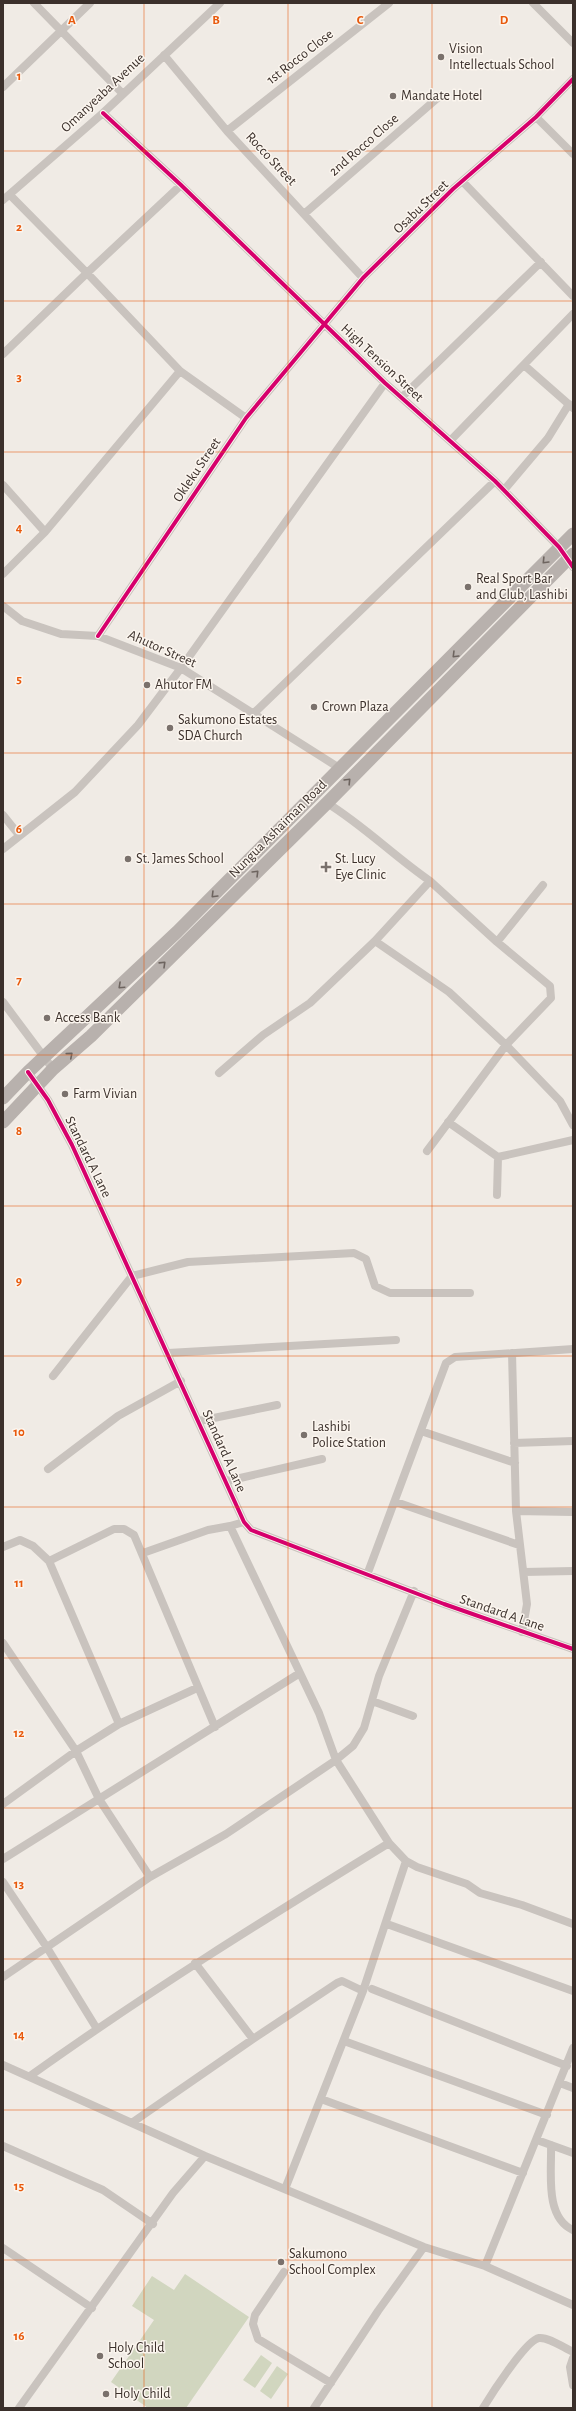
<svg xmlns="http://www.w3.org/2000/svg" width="576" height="2411" font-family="'Alegreya Sans',sans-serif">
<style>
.green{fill:#d1d6bf}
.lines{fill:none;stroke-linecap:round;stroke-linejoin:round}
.minor{stroke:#c9c3be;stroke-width:8}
.primary{stroke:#b8b1ad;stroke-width:13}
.cycleway-casing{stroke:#fbf5ee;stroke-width:6}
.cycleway{stroke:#d6006c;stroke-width:4}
.oneway{stroke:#6d645f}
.grid{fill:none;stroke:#e8590c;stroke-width:1;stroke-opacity:0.55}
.poi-dot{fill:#7a716c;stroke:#fbf5ee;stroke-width:1.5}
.labels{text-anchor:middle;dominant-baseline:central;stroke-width:3;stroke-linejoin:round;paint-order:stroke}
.poi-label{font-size:14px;fill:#3b302b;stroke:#fbf5ee;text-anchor:start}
.street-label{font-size:14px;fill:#3b302b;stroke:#fbf5ee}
.grid-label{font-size:13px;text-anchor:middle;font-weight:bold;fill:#e8590c;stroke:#fbf5ee;stroke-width:3;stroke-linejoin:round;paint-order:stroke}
</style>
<rect width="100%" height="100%" fill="#f0ebe5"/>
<path class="green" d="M185 2274 249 2317 186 2408H148L111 2382 154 2320 132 2306 152 2276 174 2290Z
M261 2355 272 2363 255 2388 243 2380Z
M277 2366 288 2374 271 2399 260 2391Z"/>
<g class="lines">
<path class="minor" d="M34 3 122 93
M533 3 573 43
M164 55 227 131 363 278
M3 87 90 3
M103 113 181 185 385 383 495 481 559 547 573 567
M536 117 573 154
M227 131 389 3
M463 182 573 296
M3 200 103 113 220 3
M304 214 441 95
M3 354 87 273 10 195
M524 365 573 408
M180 371 246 418
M402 397 541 262
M450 441 573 314
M3 485 45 532
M504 490 548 438 569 404
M3 574 45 532 180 371 87 273 181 185
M3 606 22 621 61 634 98 636 181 668 341 769
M98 636 246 418 363 278 453 189 536 117 573 79
M253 714 495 481
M327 803C363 825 395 857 430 881L375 941 449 992 506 1045 560 1101 573 1125
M3 815 19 835
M3 849 75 792 138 725 181 668 385 383
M497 942 543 885
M3 1002 53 1069
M28 1072 48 1100 72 1145 244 1522 251 1530 444 1604 573 1649
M219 1073 263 1035 310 1003 375 941
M448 1122 498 1157 497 1195
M427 1151 506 1045 551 998 550 986 497 942 430 881
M498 1157 573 1140
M168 1353 396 1340
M512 1353 516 1511 527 1604 522 1632
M53 1376 132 1276 188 1262 354 1253 366 1259 375 1286 390 1293H470
M199 1421 277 1405
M421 1431 515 1463
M514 1443 573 1441
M48 1469 118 1416 181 1381
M227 1481 322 1459
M396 1502 519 1545
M516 1511 573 1512
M244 1522 230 1526 319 1713 336 1760 389 1843 406 1861 417 1867 467 1884 480 1893 522 1905 573 1924
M3 1547 20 1540 33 1546 49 1561 119 1724 76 1751 3 1804
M143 1553 208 1530 230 1526
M49 1561 114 1529H124L134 1535 215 1727
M524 1572 573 1571
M367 1575 446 1363 455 1357 573 1349
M3 1643 76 1751 99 1799 150 1877
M372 1701 413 1716
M119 1724 197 1688
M3 1859 300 1673
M3 1882 46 1946 97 2029
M387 1924 573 1991
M195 1963 253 2039 337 1983 342 1981 363 1991
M3 1977 150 1877 226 1834 336 1760 353 1746 364 1728 379 1676 414 1591
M372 1989 567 2066
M344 2041 547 2115
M3 2065 205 2156 424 2247 485 2266 573 2305
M30 2076C146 1993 267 1918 389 1843
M560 2083 573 2088
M321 2099 523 2173
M133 2122 253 2039
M537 2140 573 2153
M551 2145C552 2171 544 2217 573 2230
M3 2146 103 2190 153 2224
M285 2189 363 1991 406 1861
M3 2248 92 2308
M485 2266 573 2048
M284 2272 255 2315 253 2324 258 2339 331 2383
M573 2358 570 2367 573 2385
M19 2408 173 2193 205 2156
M314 2408 378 2311 424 2247
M483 2408C491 2395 526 2340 539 2338 549 2337 564 2348 573 2352"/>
<path class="primary" d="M3 1098 28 1072 177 932 573 534
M3 1122 53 1069 91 1036 327 803 573 554"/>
<defs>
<path id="cycleway" d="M103 113 181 185 385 383 495 481 559 547 573 567
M98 636 246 418 363 278 453 189 536 117 573 79
M28 1072 48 1100 72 1145 244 1522 251 1530 444 1604 573 1649"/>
</defs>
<use href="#cycleway" class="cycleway-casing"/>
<use href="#cycleway" class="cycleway"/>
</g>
<defs><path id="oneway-chevron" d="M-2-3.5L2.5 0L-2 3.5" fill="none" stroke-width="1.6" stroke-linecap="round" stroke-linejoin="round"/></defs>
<g class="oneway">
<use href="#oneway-chevron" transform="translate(545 561) rotate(134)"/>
<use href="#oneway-chevron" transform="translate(455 655) rotate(135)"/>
<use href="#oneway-chevron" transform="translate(348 781) rotate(-46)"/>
<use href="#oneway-chevron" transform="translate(256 873) rotate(-45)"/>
<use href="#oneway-chevron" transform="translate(214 895) rotate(135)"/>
<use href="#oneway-chevron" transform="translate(163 964) rotate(-44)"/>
<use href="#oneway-chevron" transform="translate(121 986) rotate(137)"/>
<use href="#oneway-chevron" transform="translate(70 1055) rotate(-41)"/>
</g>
<path class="grid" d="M144 3V2408M288 3V2408M432 3V2408M3 151H573M3 301H573M3 452H573M3 603H573M3 753H573M3 904H573M3 1055H573M3 1206H573M3 1356H573M3 1507H573M3 1658H573M3 1808H573M3 1959H573M3 2110H573M3 2260H573"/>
<g class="poi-dot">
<circle cx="441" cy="57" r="4"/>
<circle cx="393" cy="96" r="4"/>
<circle cx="468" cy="587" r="4"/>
<circle cx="147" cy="685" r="4"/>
<circle cx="314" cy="707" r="4"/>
<circle cx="170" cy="728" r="4"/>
<circle cx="128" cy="859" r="4"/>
<path d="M324 861h4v4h4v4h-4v4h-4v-4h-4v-4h4z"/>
<circle cx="47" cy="1018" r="4"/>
<circle cx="65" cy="1094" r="4"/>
<circle cx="304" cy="1435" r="4"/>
<circle cx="281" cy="2262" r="4"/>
<circle cx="100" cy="2356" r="4"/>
<circle cx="106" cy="2394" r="4"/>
</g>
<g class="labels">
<g class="poi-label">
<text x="449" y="49">Vision<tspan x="449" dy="16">Intellectuals School</tspan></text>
<text x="401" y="96">Mandate Hotel</text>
<text x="476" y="579">Real Sport Bar<tspan x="476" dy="16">and Club, Lashibi</tspan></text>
<text x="155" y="685">Ahutor FM</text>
<text x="322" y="707">Crown Plaza</text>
<text x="178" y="720">Sakumono Estates<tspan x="178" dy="16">SDA Church</tspan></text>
<text x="136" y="859">St. James School</text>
<text x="335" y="859">St. Lucy<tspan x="335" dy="16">Eye Clinic</tspan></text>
<text x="55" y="1018">Access Bank</text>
<text x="73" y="1094">Farm Vivian</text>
<text x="312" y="1427">Lashibi<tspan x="312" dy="16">Police Station</tspan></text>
<text x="289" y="2254">Sakumono<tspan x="289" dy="16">School Complex</tspan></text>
<text x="108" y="2348">Holy Child<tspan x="108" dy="16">School</tspan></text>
<text x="114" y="2394">Holy Child</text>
</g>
<g class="street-label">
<text transform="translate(300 57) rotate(-38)">1st Rocco Close</text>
<text transform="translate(103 93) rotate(-43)">Omanyeaba Avenue</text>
<text transform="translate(364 145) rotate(-41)">2nd Rocco Close</text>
<text transform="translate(271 159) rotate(47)">Rocco Street</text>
<text transform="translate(421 207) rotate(-44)">Osabu Street</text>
<text transform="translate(382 363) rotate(43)">High Tension Street</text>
<text transform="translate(197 470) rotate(-56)">Okleku Street</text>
<text transform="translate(162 649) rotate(24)">Ahutor Street</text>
<text transform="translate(278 829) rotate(-45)">Nungua Ashaiman Road</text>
<text transform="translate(88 1157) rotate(64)">Standard A Lane</text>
<text transform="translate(224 1451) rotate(66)">Standard A Lane</text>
<text transform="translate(502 1613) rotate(19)">Standard A Lane</text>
</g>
</g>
<g class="grid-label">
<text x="72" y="24">A</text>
<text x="216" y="24">B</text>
<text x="360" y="24">C</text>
<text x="504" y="24">D</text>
<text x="19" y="80">1</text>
<text x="19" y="231">2</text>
<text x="19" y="381">3</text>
<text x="19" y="532">4</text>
<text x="19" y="683">5</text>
<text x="19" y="833">6</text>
<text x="19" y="984">7</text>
<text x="19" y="1135">8</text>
<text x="19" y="1285">9</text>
<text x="19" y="1436">10</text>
<text x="19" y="1587">11</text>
<text x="19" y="1737">12</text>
<text x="19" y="1888">13</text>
<text x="19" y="2039">14</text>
<text x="19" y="2190">15</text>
<text x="19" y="2340">16</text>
</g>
<rect width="576" height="2411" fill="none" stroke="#3b302b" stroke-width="8"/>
</svg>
